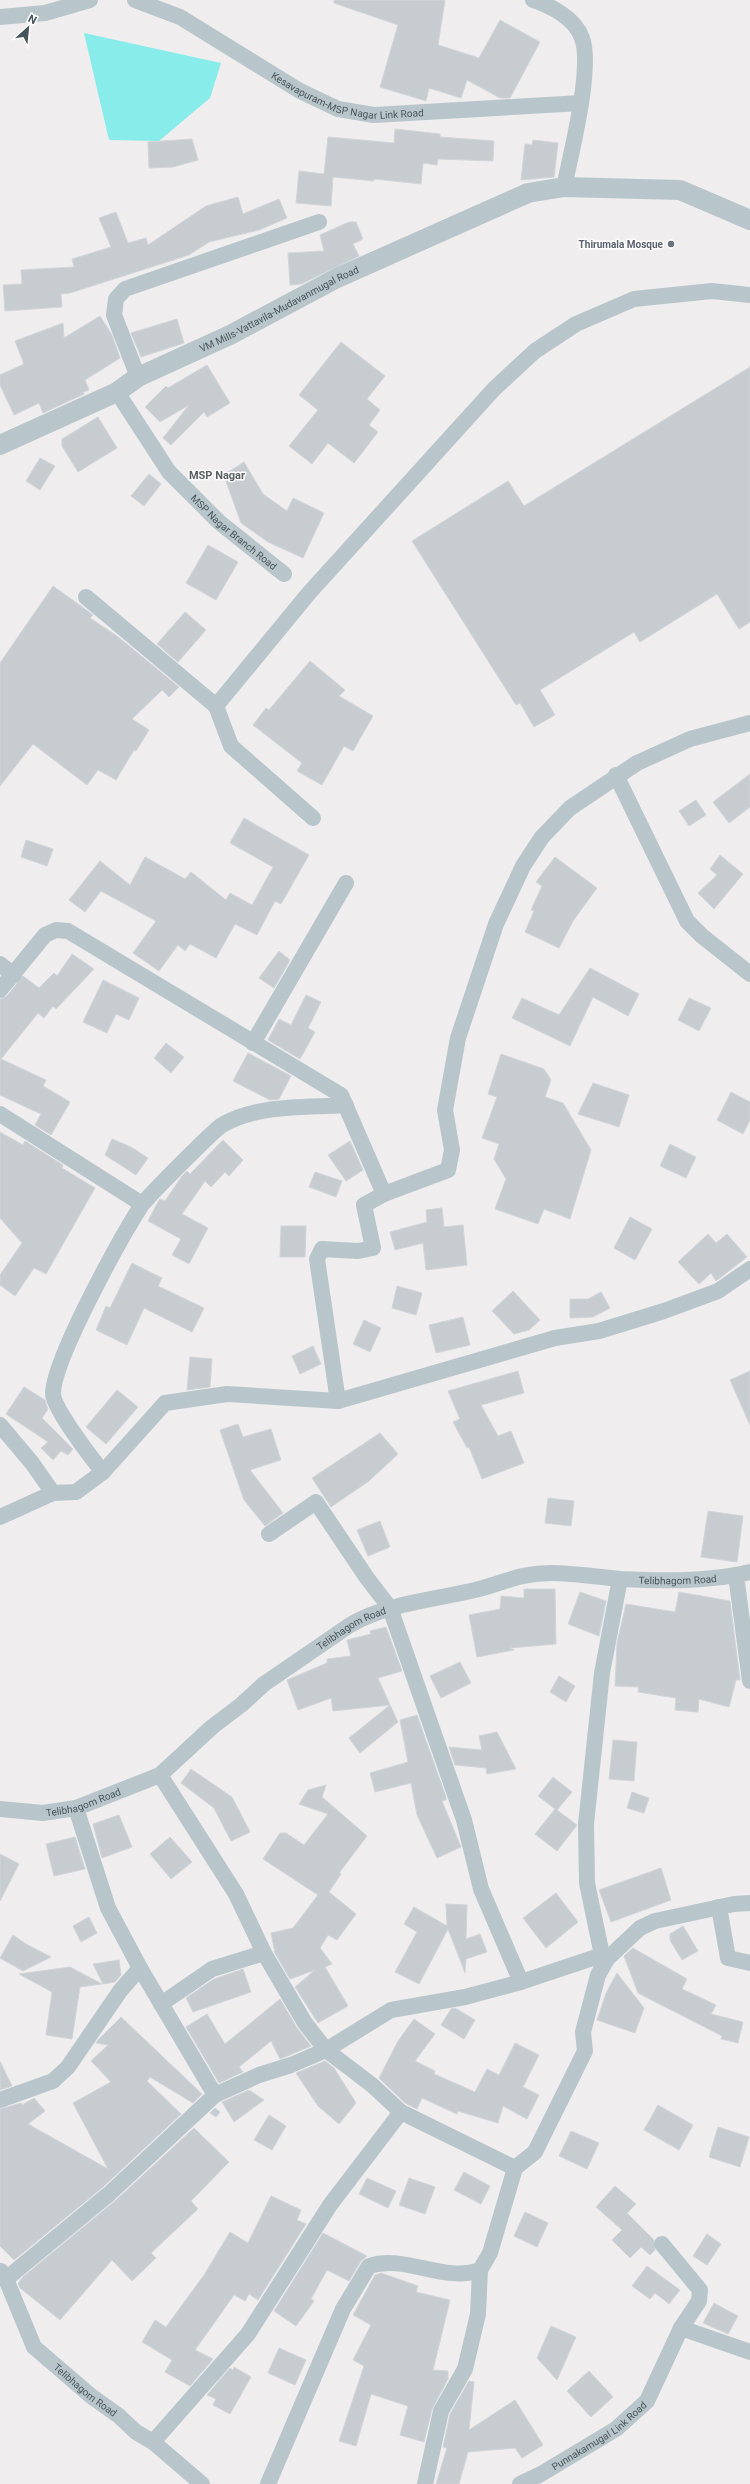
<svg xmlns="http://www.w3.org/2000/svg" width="750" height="2484" font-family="Roboto,sans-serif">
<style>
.water{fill:#88ecea}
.building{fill:#c7ccd0;stroke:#d1d5d9}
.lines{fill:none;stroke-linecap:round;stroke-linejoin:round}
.minor{stroke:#b8c6cb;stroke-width:16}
.tertiary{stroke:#b8c6cb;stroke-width:20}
.worship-dot{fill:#6b7280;stroke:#fff;stroke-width:1.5}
.labels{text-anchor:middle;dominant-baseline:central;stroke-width:3;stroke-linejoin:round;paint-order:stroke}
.street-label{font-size:10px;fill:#46555b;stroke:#fff}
.worship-label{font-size:10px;font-weight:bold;fill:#5b616d;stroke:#fff;text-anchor:end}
.neighbourhood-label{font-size:11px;font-weight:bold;fill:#5a6062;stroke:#fff}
</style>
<rect width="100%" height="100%" fill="#f0edee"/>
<path class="water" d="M84 33 221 63 210 98 159 141 109 140Z"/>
<path class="building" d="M334 0H445L438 45 479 58 500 20 540 42 510 98H500L467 80 461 98 429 88 426 101 380 87 398 25 334 3Z
M395 129 440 134V137L494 141 493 161 438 159 437 165 423 163 421 184 374 179V181L333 177 331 206 296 203 299 171 324 174 328 137 394 143Z
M192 139 198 160 173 167 149 168 148 142Z
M533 140 558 143 554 177 521 180 525 144 532 145Z
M238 197 243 214 279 199 287 218 259 230 209 242 189 255 70 293 61 294 62 307 5 311 3 285 22 284 21 270 74 267 72 259 111 247 99 218 116 212 128 243 146 238 148 245 206 206Z
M349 222H356L363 239 353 244 359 256 301 284 290 285 288 253 324 251 320 235Z
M100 316 112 335 120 358 85 380 89 390 83 392 84 394 43 413 39 403 14 415 0 385V375L24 364 15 341 63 323 64 338Z
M177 319 184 343 141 357 131 333Z
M341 342 385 376 367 399 380 410 369 425 378 432 354 463 328 443 312 464 289 446 318 410 299 395Z
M207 365 230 403 207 417 204 412 171 445 163 438 189 405 160 422 145 407 166 386 168 388Z
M750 367V622L739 629 717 594 640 642 634 632 540 690 555 715 534 727 520 703 516 705 412 541 508 481 524 506Z
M98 417 117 448 78 472 62 446V439Z
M40 458 55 466 40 490 26 481Z
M244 462 263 494 287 511 293 498 324 513 303 558 268 542 241 523 223 473 230 471Z
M149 474 161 484 144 506 131 496Z
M208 545 238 562 216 600 186 583Z
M53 586 81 606 93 615 90 618 117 636 179 687 169 697 162 690 132 719 149 730 136 751 134 750 116 780 98 770 87 785 33 744 0 786V663Z
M185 612 206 630 178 662 157 644Z
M310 661 345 690 339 696 373 716 353 751 344 746 322 785 297 771 302 763 253 725 266 708 269 710Z
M750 774V807L729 823 713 802Z
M696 800 706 815 689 826 679 811Z
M244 818 309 855 281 904 275 901 257 935 235 924 216 958 190 944 185 951 178 945 159 971 133 953 156 921 101 891 85 912 69 900 100 861 130 885 145 857 185 879 191 872 226 900 230 893 252 905 273 867 230 843Z
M26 840 53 849 47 866 21 857Z
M720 855 743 874 714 909 698 893 717 875 710 869Z
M555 857 597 888 573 921 559 948 525 932 534 911 531 910 542 886 536 882Z
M279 951 290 960 274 988 259 978Z
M72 954 94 969 56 1009 53 1006 44 1018 38 1013 1 1059 46 1080 43 1086 70 1102 51 1135 35 1125 41 1114 0 1095V999L7 996 23 976 39 988 54 973 57 976Z
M590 968 639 994 628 1016 593 997 570 1046 512 1018 522 998 559 1015Z
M103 980 139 998 129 1020 116 1014 107 1033 83 1022Z
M306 995 321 1002 308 1028 315 1032 300 1059 268 1040 279 1019 291 1025Z
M689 998 711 1008 699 1031 678 1020Z
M166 1043 184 1057 171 1073 154 1058Z
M248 1053 291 1076 279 1099 270 1100 233 1081Z
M501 1054 544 1069 551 1080 545 1097 563 1103 591 1150 570 1219 544 1209 538 1224 495 1209 506 1179 494 1159 499 1144 482 1138 497 1097 488 1094Z
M593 1083 629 1095 619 1127 578 1114Z
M731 1092 750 1102V1120L743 1134 717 1120Z
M0 1132 23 1145 25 1141 63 1165 62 1168 95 1188 46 1274 34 1268 15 1296 0 1285V1275L22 1243 0 1218Z
M112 1139 131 1147 148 1158 136 1175 105 1155Z
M223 1140 243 1160 229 1176 225 1172 211 1187 205 1181 182 1214 208 1228 189 1264 172 1255 181 1239 148 1221 159 1200 160 1199 165 1201 182 1176 187 1171 190 1174Z
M350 1141 363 1170 346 1181 328 1155Z
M670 1144 696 1157 686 1178 660 1166Z
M315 1172 342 1181 336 1197 309 1187Z
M442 1208 444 1227 463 1225 467 1265 426 1270 423 1243 395 1250 390 1232 427 1222 426 1210Z
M630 1217 652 1229 635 1260 614 1248Z
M281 1226H306L305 1257H280Z
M708 1234 716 1243 727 1234 747 1257 716 1281 711 1273 699 1284 678 1262Z
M132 1263 162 1278 158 1286 204 1308 192 1332 144 1308 127 1345 96 1330 106 1306 110 1308Z
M397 1286 422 1293 416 1315 392 1308Z
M513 1291 540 1320 529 1330 514 1334 492 1311Z
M601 1292 610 1308 593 1317 570 1318V1299H588Z
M463 1317 470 1345 436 1353 429 1325Z
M364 1320 381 1328 370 1352 353 1344Z
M313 1346 321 1364 300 1374 292 1356Z
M190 1357 212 1359 210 1387 187 1390Z
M518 1371 524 1393 481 1405 498 1436 511 1431 524 1463 482 1479 469 1447 467 1448 453 1422 460 1419 448 1391Z
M750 1371V1425L730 1380Z
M24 1387 45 1400 48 1409 42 1418 73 1449 68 1455 61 1451 53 1460 41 1448 48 1442 6 1414Z
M117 1390 138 1407 106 1444 86 1427Z
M238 1424 243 1437 271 1429 281 1460 250 1470 283 1513 265 1526 244 1500 220 1430Z
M380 1433 398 1454 369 1481 331 1507 312 1478Z
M548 1498 574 1501 571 1526 545 1523Z
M708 1511 743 1516 737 1562 701 1557Z
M380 1521 390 1547 368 1556 357 1530Z
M524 1589H555L556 1644 510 1648 514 1650 477 1657 469 1615 500 1609 501 1596 524 1598Z
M580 1592 606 1601 599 1636 568 1624Z
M679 1592 730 1601 740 1680H736L729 1707 699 1699 698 1712 675 1710 676 1698 638 1692 639 1687 615 1686 617 1643 626 1604 675 1612Z
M386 1627 402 1671 378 1678 390 1705 333 1711 331 1698 298 1710 287 1680 327 1663V1659L351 1656 347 1640 371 1634 370 1631Z
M460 1662 471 1683 441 1698 430 1676Z
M559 1676 575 1686 566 1702 550 1692Z
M390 1705 398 1722 360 1753 349 1738Z
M417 1715 446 1797V1800L442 1801 461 1847 437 1858 417 1815 411 1783 375 1792 370 1773 408 1762 400 1720Z
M497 1732 516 1769 487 1774 486 1768 455 1765 449 1747 482 1750 479 1736Z
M613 1740 637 1742 634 1781 609 1779Z
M191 1769 232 1797 250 1832 231 1841 214 1808 181 1783Z
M553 1777 572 1792 557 1810 577 1825 557 1851 535 1834 555 1809 538 1796Z
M326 1785 322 1797 367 1836 339 1873 341 1874 329 1892 356 1914 337 1940 328 1935 320 1948 332 1964 325 1967 348 2006 318 2023 295 1987 315 1970 290 1979 275 1953 271 1933 293 1928 318 1895 263 1859 280 1833H286L304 1845 328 1814 299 1804 308 1790Z
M632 1792 649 1798 644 1813 627 1808Z
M119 1815 132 1847 102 1858 93 1824Z
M75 1837 85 1869 54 1876 46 1844Z
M170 1837 192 1862 171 1879 150 1854Z
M0 1854 19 1864 0 1901Z
M661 1868 671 1900 611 1922 599 1890Z
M556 1893 578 1922 546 1948 523 1918Z
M446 1904 467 1905 466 1939 480 1934 487 1952 466 1959 465 1973 448 1929 419 1984 395 1972 417 1932 404 1924 414 1907 447 1926Z
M89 1917 97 1933 81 1942 73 1926Z
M683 1926 698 1951 682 1960 670 1940V1934Z
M13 1935 26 1944 51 1957 23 1971 0 1958Z
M633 1948 687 1979 682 1989 716 2005 711 2014 743 2022 738 2043 721 2039 722 2036 638 1993 624 1956Z
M119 1960 121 1975 115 1982 103 1984 93 1964Z
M70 1967 102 1984 80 1987 72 2039 46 2035 52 1992 19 1974Z
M243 1969 251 1992 193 2012 186 1998 214 1979Z
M617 1973 644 2008 635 2033 597 2020 606 1993Z
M280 1999 297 2028 311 2046 280 2059 271 2041 239 2067 243 2072 219 2083 186 2027 207 2014 225 2044Z
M455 2008 475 2020 464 2039 441 2025 451 2009Z
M121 2017 202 2094 193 2103 150 2077 147 2081 181 2114 103 2187 14 2260 0 2246V2109L21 2103 22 2105 34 2098 45 2111 28 2124 108 2169 73 2103 111 2082 91 2061 108 2045 96 2043 98 2040Z
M414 2019 435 2034 415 2061 435 2071 434 2074 475 2092 487 2069 499 2075 515 2043 539 2055 523 2087 539 2095 527 2119 503 2106 498 2123 458 2111 457 2114 422 2098 417 2109 405 2103 379 2078 398 2041Z
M0 2061 12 2086 0 2090Z
M325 2061 334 2068 356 2103 339 2124 318 2106 296 2073Z
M249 2090 264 2100 234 2122 222 2102Z
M658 2105 693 2125 679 2150 644 2130Z
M215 2108 220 2112 216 2117 210 2113Z
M269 2115 286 2126 272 2150 254 2140Z
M718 2127 749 2137 740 2167 709 2157Z
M194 2128 229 2162 191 2201 198 2209 151 2253 156 2258 132 2281 112 2260 60 2320 20 2288 18 2283 24 2276 115 2201Z
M571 2131 599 2143 587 2169 559 2156Z
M464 2172 490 2186 481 2204 454 2190Z
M367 2178 396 2191 388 2208 359 2194Z
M409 2178 435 2187 425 2214 399 2205Z
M615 2186 636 2204 627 2213 654 2240 655 2250 650 2255 641 2247 630 2258 612 2240 622 2230 596 2207Z
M271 2196 301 2210 297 2220 306 2224 258 2300 249 2294 245 2301 234 2295 195 2350 213 2359 190 2386 165 2372 172 2360 142 2342 155 2320 166 2327 204 2275 230 2232 248 2243Z
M525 2212 548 2223 537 2247 514 2236Z
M323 2233 367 2256 361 2261 349 2281 327 2270 311 2299 314 2301 296 2326 274 2311Z
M707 2234 721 2244 707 2265 693 2256Z
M647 2266 680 2290 669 2304 655 2293 650 2299 632 2286Z
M381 2273 418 2286 416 2292 450 2300 433 2370 448 2371V2379L432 2409 424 2442 400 2435 408 2406 371 2394 356 2446 339 2441 364 2366 353 2360 371 2325 353 2315 375 2275Z
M714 2303 738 2316 728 2334 703 2323Z
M551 2326 576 2337 557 2380 537 2358Z
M279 2348 306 2360 295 2385 268 2373Z
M234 2367 251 2377 230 2414 213 2405 216 2399 207 2395 230 2368 233 2370Z
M589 2371 613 2397 591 2417 567 2391Z
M469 2381 474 2382 469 2430 515 2400 543 2445 522 2458 515 2448 468 2452 459 2484H436L447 2448 443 2447 450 2414Z"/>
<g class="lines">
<g class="minor">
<path id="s1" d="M135 0 180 17 300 91 338 109 374 115 581 103"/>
<path d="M533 0C551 6 575 18 582 38 593 67 571 154 564 187"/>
<path d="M0 17 45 13 90 0"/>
<path d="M138 377 114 315 116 299 125 289 319 222"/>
<path id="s2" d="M117 392 169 472 219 522 284 574"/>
<path d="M86 597 216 706 231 746 313 818"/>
<path d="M216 706 309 593 494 389 535 351 576 324 634 299 712 291 750 295"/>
<path d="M616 775 687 921 702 936 750 974"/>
<path d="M0 964 14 975"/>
<path d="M0 990 45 935 56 930 68 931 341 1095 384 1194 448 1170 452 1150 445 1110 458 1038 496 924 523 866 542 837 570 808 637 763 690 739 750 723"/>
<path d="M253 1043 346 883"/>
<path d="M0 1114 142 1204"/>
<path d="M338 1401 317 1259 322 1249 358 1251 373 1248 364 1205 384 1194"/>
<path d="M0 1425 32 1463 53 1493"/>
<path d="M103 1472C92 1459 54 1409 53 1394 53 1360 120 1239 141 1206 148 1196 213 1131 222 1125 259 1104 305 1108 346 1105"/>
<path d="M0 1517 53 1493 76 1492 103 1472 165 1403 227 1394 338 1401 555 1338 599 1331 664 1311 718 1291 750 1269"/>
<path d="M269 1534 316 1502 367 1578 390 1608 464 1820 481 1889 521 1982"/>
<path d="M736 1575 750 1681"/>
<path d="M160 1775 236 1894 264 1953 305 2023 326 2050 372 2085 401 2112 515 2168 535 2152 585 2051 583 2032 598 1975 607 1959 640 1928 655 1921 734 1904 750 1903"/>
<path d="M76 1808 108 1908 140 1968 215 2095"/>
<path id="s3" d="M0 1809 43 1813 76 1808 160 1775 212 1727 241 1705 264 1684 350 1625C388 1603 433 1600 475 1590 504 1583 519 1573 551 1573 574 1573 597 1577 620 1579 662 1581 710 1582 750 1572"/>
<path d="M719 1907 728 1958 750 1963"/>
<path d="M607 1959 602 1955 587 1883 586 1824 602 1673 620 1579"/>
<path d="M161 2004 212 1969 264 1953"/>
<path d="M0 2100 53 2081 68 2067 120 1991 140 1968"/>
<path d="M662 2244 700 2290 699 2301 681 2328"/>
<path id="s4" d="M1 2271 6 2279 34 2347 91 2396 119 2416 136 2432 153 2442 202 2484"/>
<path d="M6 2279 109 2194 215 2095 259 2075 291 2065 326 2050 391 2010 465 1997 521 1982 602 1955"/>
<path d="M153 2442 248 2334 330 2205 401 2112"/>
<path d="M268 2484 343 2309 369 2266C406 2254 443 2283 480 2270L490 2253 515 2168"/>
<path d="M425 2484 441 2411 465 2369 478 2314 480 2270"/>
<path id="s5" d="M520 2484 541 2474 616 2429 647 2401 681 2328 750 2352"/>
</g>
<path class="tertiary" id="s6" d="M0 445 117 392 138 377 230 335 337 278 528 193 564 187 680 190 750 220"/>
</g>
<circle class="worship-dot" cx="671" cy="244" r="4"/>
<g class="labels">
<g class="street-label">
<text stroke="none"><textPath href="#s1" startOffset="237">Kesavapuram-MSP Nagar Link Road</textPath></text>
<text stroke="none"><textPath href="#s6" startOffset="311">VM Mills-Vattavila-Mudavanmugal Road</textPath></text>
<text stroke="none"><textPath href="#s2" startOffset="184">MSP Nagar Branch Road</textPath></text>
<text stroke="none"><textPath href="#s3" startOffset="745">Telibhagom Road</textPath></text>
<text stroke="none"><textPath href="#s3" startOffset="409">Telibhagom Road</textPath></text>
<text stroke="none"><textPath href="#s3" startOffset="85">Telibhagom Road</textPath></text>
<text stroke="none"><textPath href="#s4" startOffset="150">Telibhagom Road</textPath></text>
<text stroke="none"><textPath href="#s5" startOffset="93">Punnakamugal Link Road</textPath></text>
</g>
<g class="worship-label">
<text x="663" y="244">Thirumala Mosque</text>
</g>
<g class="neighbourhood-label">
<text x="217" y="475">MSP Nagar</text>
</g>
</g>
<g transform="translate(28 28) rotate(27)" stroke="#ffffff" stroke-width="3" paint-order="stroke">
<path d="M0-3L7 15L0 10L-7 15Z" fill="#46555b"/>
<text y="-6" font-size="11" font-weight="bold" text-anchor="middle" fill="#46555b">N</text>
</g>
</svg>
